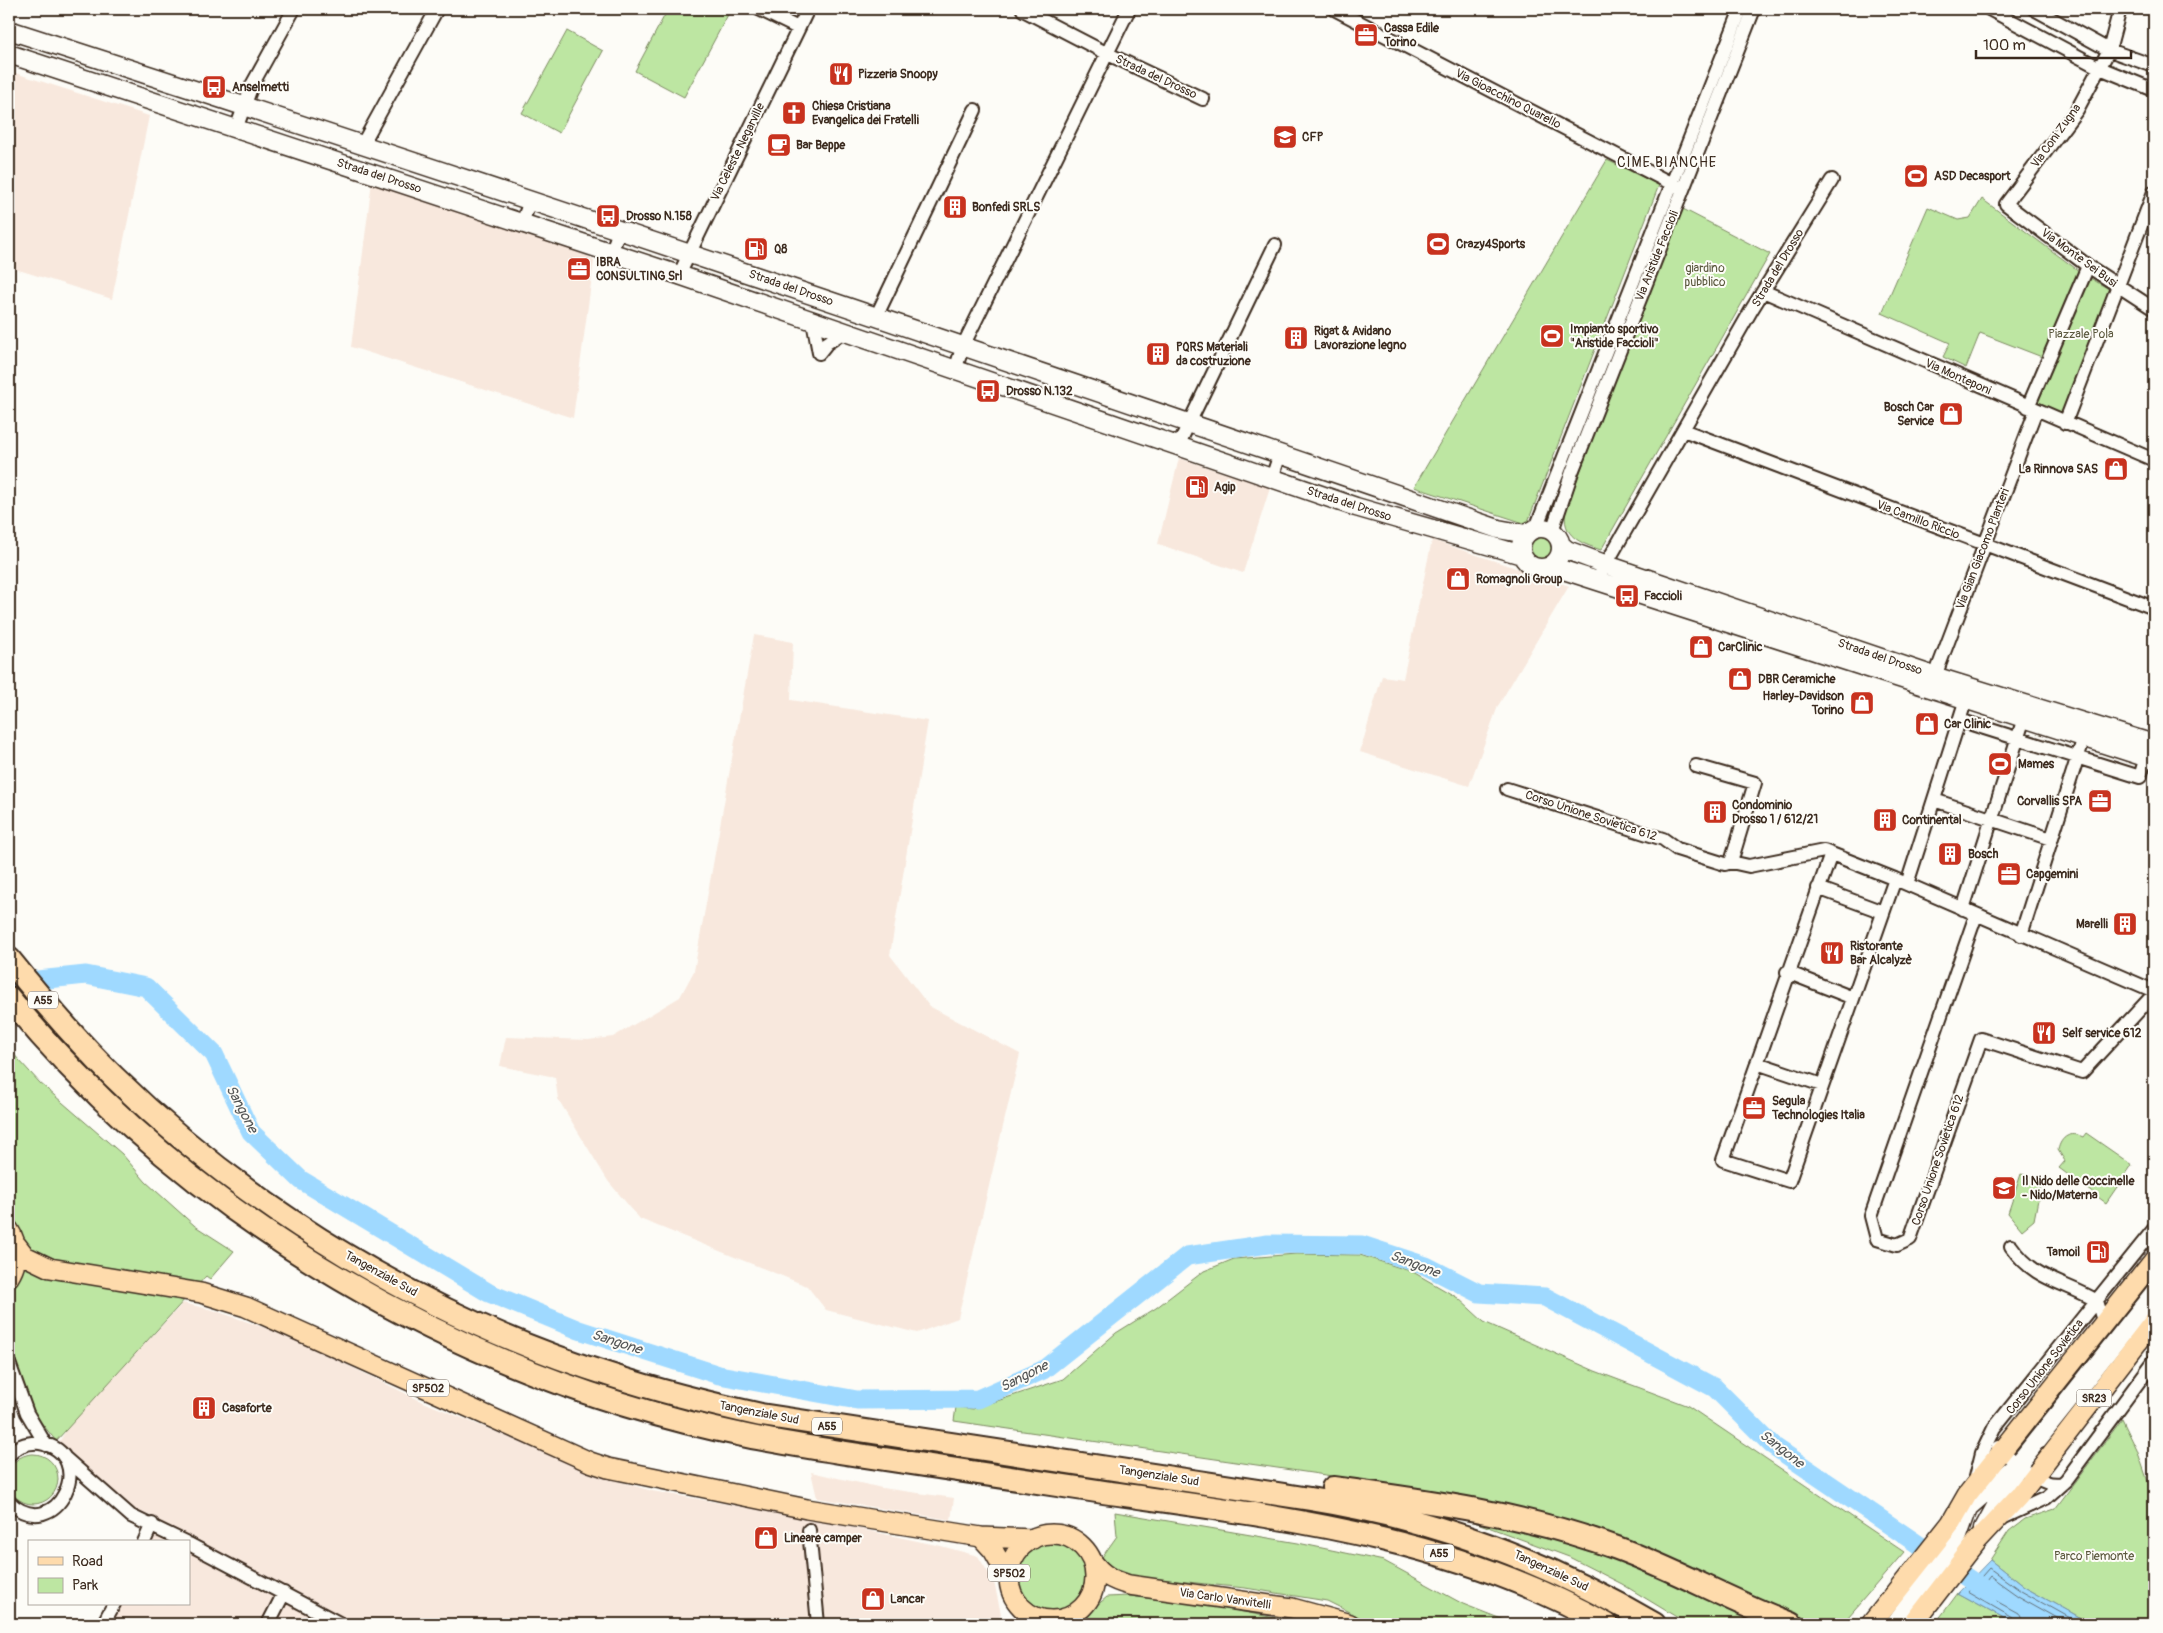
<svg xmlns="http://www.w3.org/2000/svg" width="2163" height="1633" font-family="Pangolin,sans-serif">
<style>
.built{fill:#f8e8dd}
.green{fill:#bde6a2;stroke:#7c8860}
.water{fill:#9fd9ff;stroke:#7793a5}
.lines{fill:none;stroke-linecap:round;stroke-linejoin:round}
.shore{stroke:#637078;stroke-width:1}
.river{stroke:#9fd9ff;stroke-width:19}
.street-casing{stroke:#3b2a1e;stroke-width:16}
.secondary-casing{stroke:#3b2a1e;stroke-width:21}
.primary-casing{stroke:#3b2a1e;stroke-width:22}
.highway-casing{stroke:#3b2a1e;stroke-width:26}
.street{stroke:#fdfcf7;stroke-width:12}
.secondary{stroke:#fdfcf7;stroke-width:18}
.primary{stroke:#fedbac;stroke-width:19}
.highway{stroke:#fedbac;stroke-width:22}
.labels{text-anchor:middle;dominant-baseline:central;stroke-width:4;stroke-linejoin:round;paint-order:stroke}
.shield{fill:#fdfcf7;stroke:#75695f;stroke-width:1}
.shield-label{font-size:11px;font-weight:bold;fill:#3b2a1e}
.poi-label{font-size:12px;font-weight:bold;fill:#3b2a1e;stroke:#fdfcf7;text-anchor:start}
.street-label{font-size:12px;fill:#3b2a1e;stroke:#fdfcf7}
.park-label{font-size:12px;fill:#5c593f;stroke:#fdfcf7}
.neighbourhood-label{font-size:14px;letter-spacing:1px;fill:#3b2a1e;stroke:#fdfcf7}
.water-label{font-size:14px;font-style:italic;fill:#545656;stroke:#fdfcf7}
</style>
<rect width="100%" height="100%" fill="#fdfcf7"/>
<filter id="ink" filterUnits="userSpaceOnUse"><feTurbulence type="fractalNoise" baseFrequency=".02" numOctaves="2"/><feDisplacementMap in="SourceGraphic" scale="10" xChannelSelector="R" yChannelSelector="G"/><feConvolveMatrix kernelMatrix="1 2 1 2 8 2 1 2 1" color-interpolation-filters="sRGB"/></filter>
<g filter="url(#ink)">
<path class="built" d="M9 71 149 116 112 299 9 267Z
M372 181 575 246 594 261 573 418 351 347Z
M1179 458 1270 488 1243 573 1158 544Z
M1432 540 1569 586 1498 706 1469 786 1360 752 1382 676 1403 679Z
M754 635 793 642 791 700 928 721 890 955 929 1006 1020 1054 958 1318 917 1333 826 1310 807 1286 640 1219 608 1181 558 1099 555 1077 500 1066 506 1037 588 1040 613 1037 680 997 694 971Z
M183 1303 213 1310 286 1335 421 1401 605 1477 652 1491 813 1519 941 1546 978 1556 994 1582 1001 1614 995 1624H106L117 1604H189V1542H146L156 1518 132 1509 115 1497 58 1444 69 1425Z
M811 1472 882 1488 954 1498 951 1520 817 1498Z"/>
<path class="green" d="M668 9H731L684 97 635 71Z
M567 31 603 51 559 133 522 113Z
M1607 160 1659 185 1527 524 1414 487Z
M1982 199 2079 271 2042 357 1980 333 1966 368 1943 357 1950 343 1882 313 1928 207 1958 220 1970 218Z
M1683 209 1770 254 1601 550C1580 543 1561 536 1566 510L1610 390Z
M2087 276 2112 291 2065 415 2035 402Z
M1530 547a12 12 0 1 1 24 0a12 12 0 1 1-24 0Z
M9 1049 40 1083 122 1154 146 1182 195 1226 234 1251 210 1279 206 1276 56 1441 31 1410 9 1395Z
M2086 1133 2132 1165 2106 1203 2059 1168 2065 1161 2058 1150C2061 1136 2071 1131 2083 1137Z
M2021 1174 2042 1179 2034 1220 2022 1230 2008 1213Z
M1296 1254 1360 1255 1413 1272 1458 1298 1484 1322 1595 1371 1688 1406 1904 1552 1842 1624H1819L1612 1534 1527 1509 1456 1494 954 1421 956 1407 973 1409 1063 1379 1116 1333 1156 1308 1204 1271 1234 1259Z
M2122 1419 2137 1450 2154 1499V1624H2091L2024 1587 1990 1560 2009 1531 2025 1519 2055 1509Z
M8 1479a25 25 0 1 1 50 0a25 25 0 1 1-50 0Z
M1445 1511 1575 1540 1773 1624H1688L1622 1584 1569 1557Z
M1115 1512 1298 1543 1384 1561 1463 1604 1514 1624H1373L1327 1601 1245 1588 1129 1576 1100 1560 1117 1536Z
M1015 1578a36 36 0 1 1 72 0a36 36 0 1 1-72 0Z
M1958 1593 2015 1624H1935Z
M1129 1596 1196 1603 1307 1624H1121L1112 1617 1099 1624H1074L1107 1597Z"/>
<path class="water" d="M1990 1560 2024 1587 2091 1624H2015L1958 1593Z"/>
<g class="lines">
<path class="shore" d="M2016 1624 2013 1618 1968 1592 1989 1568 2021 1591 2080 1624
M2023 1624 2018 1613 1978 1591 1990 1576 2018 1596 2068 1624"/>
<path class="river" d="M9 983 86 975 146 987 214 1054 251 1132 301 1180 489 1293 579 1330 719 1375 857 1400 978 1399 1043 1370 1187 1256 1268 1244 1362 1245 1426 1266 1479 1293 1545 1297 1715 1388 1772 1445 1991 1594"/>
<defs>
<path id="street" d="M759 9 798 28
M1334 9 1678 187
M1989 9 2100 68 2154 90
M2034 9 2109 50 2154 66
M2120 9 2109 50 2077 110 2006 204 2088 266 2154 309
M1023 10 1108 54 1203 99
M236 129 252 85 294 9
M362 145 437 9
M522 223 530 201
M611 253 619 231
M679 275 808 9
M1763 291 2154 460
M876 317 975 110
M813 321 819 353
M819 353 827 343 844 332
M955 370 963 346 1129 9
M2028 407 2088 266
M2065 423 2154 192
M1683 430 2154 608
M1178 446 1275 245
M1272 478 1280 454
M1536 528 1741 9
M1552 531 1572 472 1754 9
M1597 580 1752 309 1832 180
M1932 684 2036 410
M1959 720 2140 777 2146 757
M1696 766 1755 783 1731 862 1749 866 1824 851 1895 879 2154 991
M1507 789 1663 839 1677 849 1725 864 1731 862
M1934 800 2051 839
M1831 854 1723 1160 1789 1181 1895 879
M1907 884 1966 699
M1818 888 1883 912
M1963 909 2024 718
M1976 915 1871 1216 1877 1239 1897 1245 1910 1239 1981 1039 2082 1072 2154 994
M2021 935 2084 737
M1787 972 1853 998
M1757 1063 1822 1085
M2011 1246C2035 1281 2064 1281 2097 1301L2104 1324
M9 1363 27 1413 46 1445
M1998 1447C2015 1461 2039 1489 2063 1483
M9 1455C17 1446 28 1442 40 1443 100 1453 57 1547 9 1502
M64 1457 131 1516 185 1542
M1975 1481 1982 1453 1994 1428 2154 1229
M2000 1519 2046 1498 2066 1480 2154 1361
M809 1530 818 1624
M144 1542 152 1524
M189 1544 341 1624
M103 1624 114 1604
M268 1624 284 1593
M1020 1624 1029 1614"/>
<path id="secondary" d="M9 30C507 190 1003 359 1498 529L1526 534
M9 54 679 275 1356 507 1522 555
M1521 548a20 20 0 1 1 40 0a20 20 0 1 1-40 0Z
M1561 545 1567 550 1607 565 1934 676 2154 744
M1551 566 2154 760
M1955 1519 2019 1463 2154 1293
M1984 1528 2015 1471
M1895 1624 1958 1536 1968 1508"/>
<path id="primary" d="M9 1230C19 1245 18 1263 9 1277
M15 1243 25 1256 50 1268 201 1293 246 1307 590 1462 608 1468 807 1509 981 1537 1033 1539
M1009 1577a43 43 0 1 1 86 0a43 43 0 1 1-86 0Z
M981 1537 993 1550 1009 1578
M1092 1561C1102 1575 1112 1580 1129 1585L1292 1608 1350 1624
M1871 1624 1951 1523 1967 1495 2154 1260
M1913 1624 1977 1541 2019 1496 2154 1321"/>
<path id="highway" d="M9 959C42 1000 76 1040 114 1077 251 1211 430 1319 613 1376 662 1392 711 1404 761 1415L1310 1499C1435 1519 1545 1560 1654 1624
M9 998C191 1221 466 1379 747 1436 791 1445 835 1451 878 1458 951 1469 1024 1480 1097 1491 1275 1517 1445 1534 1606 1624
M1333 1488C1430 1501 1525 1514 1617 1548 1677 1570 1732 1602 1791 1624"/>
</defs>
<use href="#street" class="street-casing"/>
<use href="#secondary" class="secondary-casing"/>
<use href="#primary" class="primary-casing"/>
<use href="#highway" class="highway-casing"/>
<use href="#street" class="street"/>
<use href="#secondary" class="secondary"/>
<use href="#primary" class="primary"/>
<use href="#highway" class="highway"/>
</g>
</g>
<defs>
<symbol id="office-square" viewBox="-11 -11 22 22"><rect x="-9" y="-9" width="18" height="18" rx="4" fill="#c8321e" stroke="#fdfcf7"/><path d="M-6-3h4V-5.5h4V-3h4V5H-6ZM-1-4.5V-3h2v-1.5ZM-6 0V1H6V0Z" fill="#fff"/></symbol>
<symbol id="restaurant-square" viewBox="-11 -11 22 22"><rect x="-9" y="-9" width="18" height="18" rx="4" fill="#c8321e" stroke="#fdfcf7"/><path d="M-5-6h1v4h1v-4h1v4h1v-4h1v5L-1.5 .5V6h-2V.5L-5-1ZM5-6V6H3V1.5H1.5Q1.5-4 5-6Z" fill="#fff"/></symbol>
<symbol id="bus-square" viewBox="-11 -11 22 22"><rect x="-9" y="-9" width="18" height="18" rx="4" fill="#c8321e" stroke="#fdfcf7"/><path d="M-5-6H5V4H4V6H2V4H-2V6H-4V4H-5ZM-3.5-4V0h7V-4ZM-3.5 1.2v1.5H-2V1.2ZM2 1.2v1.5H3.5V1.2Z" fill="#fff"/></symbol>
<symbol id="church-square" viewBox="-11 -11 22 22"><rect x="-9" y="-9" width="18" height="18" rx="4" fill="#c8321e" stroke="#fdfcf7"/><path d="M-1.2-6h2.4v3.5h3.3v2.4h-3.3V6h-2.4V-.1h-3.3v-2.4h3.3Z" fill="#fff"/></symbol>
<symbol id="school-square" viewBox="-11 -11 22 22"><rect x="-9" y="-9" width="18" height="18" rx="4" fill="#c8321e" stroke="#fdfcf7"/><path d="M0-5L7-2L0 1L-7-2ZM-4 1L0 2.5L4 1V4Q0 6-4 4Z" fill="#fff"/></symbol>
<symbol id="cafe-square" viewBox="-11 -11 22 22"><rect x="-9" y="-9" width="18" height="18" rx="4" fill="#c8321e" stroke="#fdfcf7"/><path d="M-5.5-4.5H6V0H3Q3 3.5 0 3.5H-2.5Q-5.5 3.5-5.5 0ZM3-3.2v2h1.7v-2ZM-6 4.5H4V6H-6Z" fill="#fff"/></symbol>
<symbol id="stadium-square" viewBox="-11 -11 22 22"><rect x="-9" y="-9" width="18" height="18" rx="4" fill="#c8321e" stroke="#fdfcf7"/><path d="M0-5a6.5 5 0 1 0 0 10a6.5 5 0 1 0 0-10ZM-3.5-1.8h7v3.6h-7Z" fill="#fff"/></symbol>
<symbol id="building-square" viewBox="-11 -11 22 22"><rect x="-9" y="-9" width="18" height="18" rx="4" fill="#c8321e" stroke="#fdfcf7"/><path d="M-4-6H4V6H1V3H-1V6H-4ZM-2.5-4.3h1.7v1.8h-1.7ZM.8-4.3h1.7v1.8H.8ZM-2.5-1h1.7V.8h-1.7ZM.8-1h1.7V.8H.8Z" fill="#fff"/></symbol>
<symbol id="fuel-square" viewBox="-11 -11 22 22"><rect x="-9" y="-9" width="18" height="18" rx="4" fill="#c8321e" stroke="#fdfcf7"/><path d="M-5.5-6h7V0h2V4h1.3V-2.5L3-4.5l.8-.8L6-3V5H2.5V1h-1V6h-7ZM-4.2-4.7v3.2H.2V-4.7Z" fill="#fff"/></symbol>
<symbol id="shop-square" viewBox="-11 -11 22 22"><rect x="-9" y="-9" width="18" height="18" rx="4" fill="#c8321e" stroke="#fdfcf7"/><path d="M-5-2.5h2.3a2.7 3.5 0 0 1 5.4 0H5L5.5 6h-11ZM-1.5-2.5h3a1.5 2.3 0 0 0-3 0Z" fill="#fff"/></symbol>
</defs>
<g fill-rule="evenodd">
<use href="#office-square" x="1352" y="21" width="28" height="28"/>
<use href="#restaurant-square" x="827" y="60" width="28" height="28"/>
<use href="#bus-square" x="200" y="73" width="28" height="28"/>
<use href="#church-square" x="780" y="99" width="28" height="28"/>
<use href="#school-square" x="1271" y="123" width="28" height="28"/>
<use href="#cafe-square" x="765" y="131" width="28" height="28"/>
<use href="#stadium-square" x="1902" y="162" width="28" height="28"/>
<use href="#building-square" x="941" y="193" width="28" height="28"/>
<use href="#bus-square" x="594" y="202" width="28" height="28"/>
<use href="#stadium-square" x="1424" y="230" width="28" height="28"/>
<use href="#fuel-square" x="742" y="235" width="28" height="28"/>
<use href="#office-square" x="565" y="255" width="28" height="28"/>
<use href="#stadium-square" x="1538" y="322" width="28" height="28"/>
<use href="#building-square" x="1282" y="324" width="28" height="28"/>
<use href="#building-square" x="1144" y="340" width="28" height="28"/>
<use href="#bus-square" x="974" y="377" width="28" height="28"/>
<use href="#shop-square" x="1937" y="400" width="28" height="28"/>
<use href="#shop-square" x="2102" y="455" width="28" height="28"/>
<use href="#fuel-square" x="1183" y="473" width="28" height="28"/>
<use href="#shop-square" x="1444" y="565" width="28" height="28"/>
<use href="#bus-square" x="1613" y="582" width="28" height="28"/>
<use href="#shop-square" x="1687" y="633" width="28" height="28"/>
<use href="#shop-square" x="1726" y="665" width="28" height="28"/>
<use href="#shop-square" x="1848" y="689" width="28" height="28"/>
<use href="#shop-square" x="1913" y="710" width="28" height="28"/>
<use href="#stadium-square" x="1986" y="750" width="28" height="28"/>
<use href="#office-square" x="2086" y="787" width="28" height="28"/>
<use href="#building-square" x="1701" y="798" width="28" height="28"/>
<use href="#building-square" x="1871" y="806" width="28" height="28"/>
<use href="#building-square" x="1936" y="840" width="28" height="28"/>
<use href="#office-square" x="1995" y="860" width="28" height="28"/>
<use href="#building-square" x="2111" y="910" width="28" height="28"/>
<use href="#restaurant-square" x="1818" y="939" width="28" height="28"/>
<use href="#restaurant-square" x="2030" y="1019" width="28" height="28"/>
<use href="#office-square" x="1740" y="1094" width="28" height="28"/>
<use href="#school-square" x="1990" y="1174" width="28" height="28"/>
<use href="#fuel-square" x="2084" y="1238" width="28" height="28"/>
<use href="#building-square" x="190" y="1394" width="28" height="28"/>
<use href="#shop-square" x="752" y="1524" width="28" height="28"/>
<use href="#shop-square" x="859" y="1585" width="28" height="28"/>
</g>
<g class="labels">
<g class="shield">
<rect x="28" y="991.5" width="30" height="17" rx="4"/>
<rect x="407" y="1379.5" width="42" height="17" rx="4"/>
<rect x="2076.5" y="1389.5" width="35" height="17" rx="4"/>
<rect x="812" y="1417.5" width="30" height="17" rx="4"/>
<rect x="1424" y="1544.5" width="30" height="17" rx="4"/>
<rect x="988" y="1564.5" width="42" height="17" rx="4"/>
</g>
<g class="shield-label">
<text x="43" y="1000">A55</text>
<text x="428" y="1388">SP502</text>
<text x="2094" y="1398">SR23</text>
<text x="827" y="1426">A55</text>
<text x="1439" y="1553">A55</text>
<text x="1009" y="1573">SP502</text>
</g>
<g class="poi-label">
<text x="1384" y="28">Cassa Edile<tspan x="1384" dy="14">Torino</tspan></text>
<text x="858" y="74">Pizzeria Snoopy</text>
<text x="232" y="87">Anselmetti</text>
<text x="812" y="106">Chiesa Cristiana<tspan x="812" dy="14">Evangelica dei Fratelli</tspan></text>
<text x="1302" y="137">CFP</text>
<text x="796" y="145">Bar Beppe</text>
<text x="1934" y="176">ASD Decasport</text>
<text x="972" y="207">Bonfedi SRLS</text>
<text x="626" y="216">Drosso N.158</text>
<text x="1456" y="244">Crazy4Sports</text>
<text x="774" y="249">Q8</text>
<text x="596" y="262">IBRA<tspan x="596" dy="14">CONSULTING Srl</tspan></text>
<text x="1570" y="329">Impianto sportivo<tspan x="1570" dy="14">"Aristide Faccioli"</tspan></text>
<text x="1314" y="331">Rigat &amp; Avidano<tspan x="1314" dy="14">Lavorazione legno</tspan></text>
<text x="1176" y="347">PQRS Materiali<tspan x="1176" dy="14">da costruzione</tspan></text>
<text x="1006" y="391">Drosso N.132</text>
<text x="1934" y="407" text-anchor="end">Bosch Car<tspan x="1934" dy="14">Service</tspan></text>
<text x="2098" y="469" text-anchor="end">La Rinnova SAS</text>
<text x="1214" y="487">Agip</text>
<text x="1476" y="579">Romagnoli Group</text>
<text x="1644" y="596">Faccioli</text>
<text x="1718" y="647">CarClinic</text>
<text x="1758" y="679">DBR Ceramiche</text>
<text x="1844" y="696" text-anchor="end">Harley-Davidson<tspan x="1844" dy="14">Torino</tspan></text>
<text x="1944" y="724">Car Clinic</text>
<text x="2018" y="764">Mames</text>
<text x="2082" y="801" text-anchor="end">Corvallis SPA</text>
<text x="1732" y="805">Condominio<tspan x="1732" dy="14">Drosso 1 / 612/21</tspan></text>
<text x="1902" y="820">Continental</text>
<text x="1968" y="854">Bosch</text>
<text x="2026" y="874">Capgemini</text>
<text x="2108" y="924" text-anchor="end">Marelli</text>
<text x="1850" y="946">Ristorante<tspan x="1850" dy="14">Bar Alcalyzè</tspan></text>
<text x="2062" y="1033">Self service 612</text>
<text x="1772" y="1101">Segula<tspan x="1772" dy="14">Technologies Italia</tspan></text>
<text x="2022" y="1181">Il Nido delle Coccinelle<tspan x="2022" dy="14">- Nido/Materna</tspan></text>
<text x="2080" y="1252" text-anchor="end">Tamoil</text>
<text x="222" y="1408">Casaforte</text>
<text x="784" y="1538">Lineare camper</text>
<text x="890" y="1599">Lancar</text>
</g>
<g class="street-label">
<text transform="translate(1156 77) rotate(25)">Strada del Drosso</text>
<text transform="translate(1508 99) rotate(27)">Via Gioacchino Quarello</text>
<text transform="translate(2056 136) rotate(-54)">Via Coni Zugna</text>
<text transform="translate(738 152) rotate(-64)">Via Celeste Negarville</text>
<text transform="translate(379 176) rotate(18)">Strada del Drosso</text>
<text transform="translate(1657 256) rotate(-68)">Via Aristide Faccioli</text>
<text transform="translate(2079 258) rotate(36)">Via Monte Sei Busi</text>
<text transform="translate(1778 268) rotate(-59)">Strada del Drosso</text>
<text transform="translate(791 288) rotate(19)">Strada del Drosso</text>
<text transform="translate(1958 377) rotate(24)">Via Monteponi</text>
<text transform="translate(1349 504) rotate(18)">Strada del Drosso</text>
<text transform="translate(1918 520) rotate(21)">Via Camillo Riccio</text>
<text transform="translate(1983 549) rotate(-69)">Via Gian Giacomo Planteri</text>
<text transform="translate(1880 657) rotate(19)">Strada del Drosso</text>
<text transform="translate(1591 816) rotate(18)">Corso Unione Sovietica 612</text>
<text transform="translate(1938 1160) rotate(-71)">Corso Unione Sovietica 612</text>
<text transform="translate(381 1274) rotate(29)">Tangenziale Sud</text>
<text transform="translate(2045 1367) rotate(-52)">Corso Unione Sovietica</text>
<text transform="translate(759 1413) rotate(11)">Tangenziale Sud</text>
<text transform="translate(1159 1476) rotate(9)">Tangenziale Sud</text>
<text transform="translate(1551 1571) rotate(25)">Tangenziale Sud</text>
<text transform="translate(1225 1599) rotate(8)">Via Carlo Vanvitelli</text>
</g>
<g class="park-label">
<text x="1705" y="268">giardino<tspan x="1705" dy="14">pubblico</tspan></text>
<text x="2081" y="334">Piazzale Pola</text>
<text x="2094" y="1556">Parco Piemonte</text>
</g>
<g class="neighbourhood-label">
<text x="1667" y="162">CIME BIANCHE</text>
</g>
<g class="water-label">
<text transform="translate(242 1109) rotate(62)">Sangone</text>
<text transform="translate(1415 1264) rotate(21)">Sangone</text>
<text transform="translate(617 1342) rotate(18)">Sangone</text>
<text transform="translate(1024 1376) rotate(-27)">Sangone</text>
<text transform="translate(1782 1449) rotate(38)">Sangone</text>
</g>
</g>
<rect width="2163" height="1633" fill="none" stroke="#fdfcf7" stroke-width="30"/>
<rect x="15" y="15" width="2133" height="1603" fill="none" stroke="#3b2a1e" stroke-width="2" filter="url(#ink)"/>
<rect x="28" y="1540" width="162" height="65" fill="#fdfcf7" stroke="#afa8a0"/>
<rect x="38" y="1557" width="25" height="8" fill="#fedbac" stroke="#afa8a0"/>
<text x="72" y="1566" font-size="15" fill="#3b2a1e">Road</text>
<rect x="38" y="1578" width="25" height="15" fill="#bde6a2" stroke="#afa8a0"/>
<text x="72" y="1590" font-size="15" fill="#3b2a1e">Park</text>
<path d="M1976 50v8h155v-8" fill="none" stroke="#3b2a1e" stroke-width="2.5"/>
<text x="1983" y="50" font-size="15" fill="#3b2a1e" stroke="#fdfcf7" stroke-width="4" paint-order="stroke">100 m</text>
</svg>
